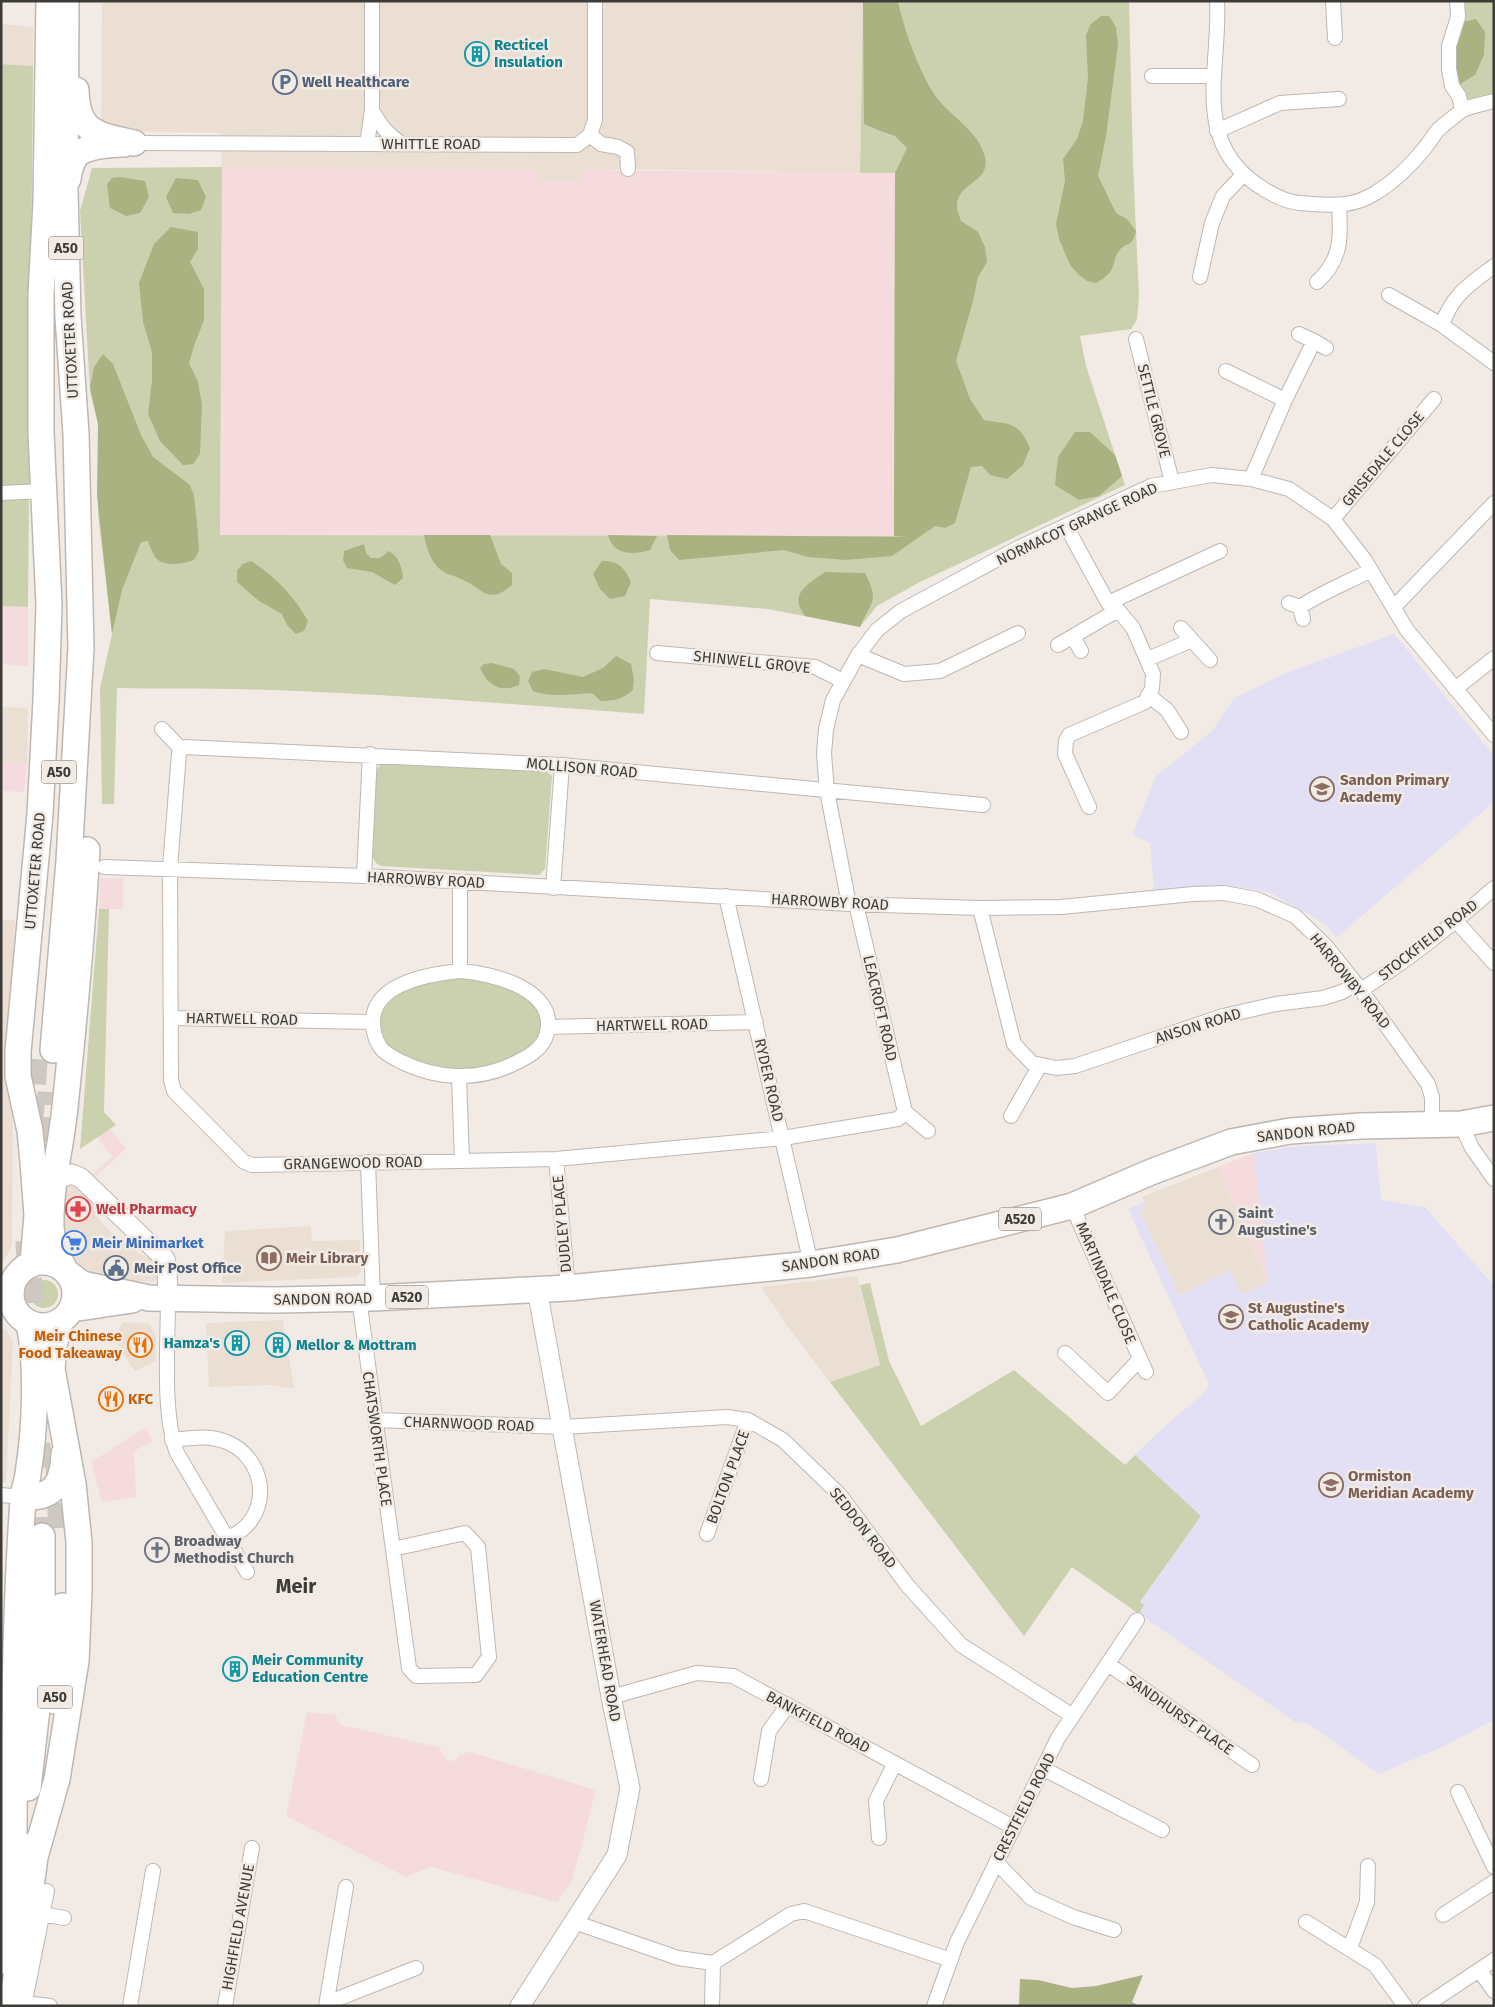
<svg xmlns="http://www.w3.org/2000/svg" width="1495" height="2007" font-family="'Fira Sans',sans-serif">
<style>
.built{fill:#ebdfd4}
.industrial{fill:#f6dbde}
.education{fill:#e3e0f6}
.green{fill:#cbd1ae}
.forest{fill:#aab281}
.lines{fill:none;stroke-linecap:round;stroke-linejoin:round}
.highway-tunnel{stroke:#cec8c2;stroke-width:25;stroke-dasharray:25 12;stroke-linecap:butt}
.street-casing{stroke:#beb7b1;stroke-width:16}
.secondary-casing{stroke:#beb7b1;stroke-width:21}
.highway-casing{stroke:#beb7b1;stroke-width:28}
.street{stroke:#fff;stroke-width:14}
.secondary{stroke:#fff;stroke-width:19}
.highway{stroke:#fff;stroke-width:25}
.labels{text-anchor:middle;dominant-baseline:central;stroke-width:5;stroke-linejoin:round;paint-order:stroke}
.shield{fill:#f2ebe5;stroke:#73706c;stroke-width:1}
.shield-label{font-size:14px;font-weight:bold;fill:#3d3b38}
.culture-label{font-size:15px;font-weight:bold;fill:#0d838f;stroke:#f2ebe5;text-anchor:start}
.service-label{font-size:15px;font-weight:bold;fill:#4e5e75;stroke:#f2ebe5;text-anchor:start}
.street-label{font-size:15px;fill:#3d3b38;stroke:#f2ebe5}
.education-label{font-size:15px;font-weight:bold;fill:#785e54;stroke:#f2ebe5;text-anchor:start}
.health-label{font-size:15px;font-weight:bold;fill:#be3a42;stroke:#f2ebe5;text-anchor:start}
.worship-label{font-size:15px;font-weight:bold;fill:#5b616d;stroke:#f2ebe5;text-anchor:start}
.shop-label{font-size:15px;font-weight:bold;fill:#366cbe;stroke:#f2ebe5;text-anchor:start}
.food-label{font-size:15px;font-weight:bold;fill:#c56008;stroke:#f2ebe5;text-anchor:end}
.district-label{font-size:20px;font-weight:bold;fill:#3d3b38;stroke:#f2ebe5}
</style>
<rect width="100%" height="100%" fill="#f2ebe5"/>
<path class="built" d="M102 1H863L860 173 628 169 581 171V181L548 182 538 181V170L222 167 220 133 112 131 101 123Z
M1 24 33 27V66L1 64Z
M1 707 28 708 27 763 1 762Z
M1 920H15L12 976 6 1026 5 1081 13 1116 12 1245 6 1258 1 1264Z
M1218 1167 1268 1283 1241 1295 1230 1270 1179 1295 1140 1211 1145 1204 1142 1197Z
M74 1185 79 1187 91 1200 99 1220 117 1238 137 1252 159 1263 161 1273 155 1281 130 1282 75 1273 61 1232 63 1192 67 1186Z
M311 1226 312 1241 360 1240 361 1272 356 1277 222 1283 225 1231Z
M857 1276 880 1365 830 1382 793 1334 761 1287Z
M283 1320 294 1389 269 1385 209 1387 206 1323Z
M123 1322 149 1323 156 1336V1361L135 1371 117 1344 116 1334Z
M1 1327 8 1332 13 1343 6 1482 1 1483Z"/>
<path class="industrial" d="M222 167 538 170 539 181 548 182 581 181V170L895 173 894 536 220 535Z
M1 606 28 607V667L1 663Z
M1 762 27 763 24 792 1 791Z
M100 878H123V909H99Z
M110 1129 126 1149 95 1177 92 1175 112 1157 97 1138Z
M1254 1153 1268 1283 1218 1167Z
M146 1427 153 1441 134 1451 136 1497 102 1502 91 1462Z
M307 1712 335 1715 341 1725 439 1747 446 1759 449 1761 455 1760 460 1754 470 1752 596 1790 572 1881 557 1902 431 1867 406 1877 286 1816Z"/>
<path class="education" d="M1394 634 1494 756V802L1336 938 1325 924 1271 893 1241 887 1154 890 1150 843 1132 835 1156 776 1212 731 1234 698 1283 674Z
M1376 1143 1381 1200 1425 1207 1494 1286V1720L1442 1747 1379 1774 1309 1724 1295 1722 1139 1614 1140 1603 1201 1516 1135 1455 1169 1422 1200 1397 1209 1385 1128 1209 1144 1202 1145 1204 1140 1211 1179 1295 1230 1270 1241 1295 1268 1283 1254 1153 1300 1146Z"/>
<path class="green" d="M863 1H1129L1133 165 1139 297 1137 320 1131 329 1080 336 1086 366 1125 485 918 583 877 606 860 627 768 609 650 599 644 714C506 704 369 692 231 689 193 688 155 689 117 688L114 804H102L100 688 112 634 98 514V424L90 392 80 211 92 168 222 167 220 535 894 536 895 173H860Z
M1461 1H1494V94L1472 101 1466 98 1456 75 1453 51Z
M1 64 33 66 28 607 1 606Z
M382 762 544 770 552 776 545 869 539 875 381 866 376 863 372 856 376 771Z
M99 909H109L104 1112 116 1125 80 1149Z
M460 977C486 979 536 988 542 1020 542 1024 543 1031 541 1035 530 1058 483 1070 460 1071 447 1071 431 1067 419 1064 407 1060 395 1051 385 1045 383 1039 378 1030 378 1023 378 987 434 980 460 977Z
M30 1294a14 14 0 1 1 28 0a14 14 0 1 1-28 0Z
M870 1283 889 1361 921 1426 1014 1370 1125 1465 1135 1455 1201 1516 1140 1602 1144 1605 1139 1614 1072 1567 1024 1636 830 1382 880 1365 860 1285Z"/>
<path class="forest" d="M863 1H898C902 25 922 79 937 98 952 118 978 130 985 157 991 183 957 182 957 206 957 211 960 217 961 221L978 232 985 247 987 262 978 277 973 301 956 361 970 399 984 420C1011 425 1018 421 1030 448L1023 465 1007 479 990 475 982 466 971 467 955 523 945 528 935 526 892 556 846 560 808 557 784 550 679 560 670 550 667 535 908 537 894 536 895 173 907 148 895 136 883 132 864 124Z
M1101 16H1109L1116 27 1118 45 1106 136 1098 176 1116 213 1127 219 1136 231C1132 249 1126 241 1119 251 1115 256 1115 261 1113 266 1111 274 1103 279 1096 283L1087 281 1079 275 1070 265 1059 239 1056 224 1065 181 1063 159 1077 139 1083 121 1088 78 1086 35 1090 25Z
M1476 19 1485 32 1484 55 1475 75 1460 84 1453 51 1463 22Z
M120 177 145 181 149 197 140 213 126 216 110 208 107 184 112 178Z
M176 178 198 180 206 197 201 210 189 214 173 213 166 197Z
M171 227 198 232V249L190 262 204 289V320L194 346 189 363 198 382 202 404 200 454 193 464 183 465 160 441 148 414 152 381V352L143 322 139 283 154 244Z
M103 354 113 364 141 435 153 457 190 485 194 496 197 522 199 551 194 560C183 564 163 568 155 557 152 552 150 546 148 541L141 542 122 590 112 634 97 495 98 424 90 387 94 367Z
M1075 432H1090L1115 455 1122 476 1099 496 1079 500 1055 485 1058 457Z
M424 535H490L501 564 512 573V585C487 606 483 588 461 579 451 574 442 574 435 564 429 556 426 545 424 535Z
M608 535 657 536 650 550C633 555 614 556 608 535Z
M364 544 366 553 371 558H380L389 551C399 556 402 568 403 578L395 585 372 572 347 568 343 560 344 551Z
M251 561C275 576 294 596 308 621L304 631 296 634 287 625 282 614 259 601 237 582V570L243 564Z
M602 561C619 561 625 568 631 582L625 596 610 599 600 589 593 574Z
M825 572 865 573C880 602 871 601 860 627L805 616C788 594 808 584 825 572Z
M616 656 631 664 634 679 633 690C623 699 614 701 601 701L592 693C571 694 552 698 533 691L528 681 532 672 544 669 583 677 603 668Z
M492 663 514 669 520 676 519 685C501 693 488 686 480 668L484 664Z
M1143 1975 1132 2002 1139 2006H1019L1020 1979 1038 1980 1072 1988 1096 1986Z"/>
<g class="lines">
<path class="highway-tunnel" d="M31 1121 36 1048
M45 1179 50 1092
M28 1241 32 1346
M38 1443 42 1536
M58 1466 61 1536"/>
<defs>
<path id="street" d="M1217 1C1221 66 1191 138 1256 184 1269 193 1284 202 1300 203 1329 205 1351 209 1377 192 1395 181 1411 165 1424 149 1429 143 1433 136 1438 130 1444 124 1454 117 1461 111 1469 106 1484 104 1494 101
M1333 1 1335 38
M1457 1 1458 17 1449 46V69L1452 86 1459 96 1462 110
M1152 76H1214
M372 110C380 125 388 135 402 144
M1217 131 1280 103 1339 99
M590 135 601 144 618 147 627 152 628 169
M134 143 577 145 590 135 595 120V1
M367 144 372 110V1
M1200 277 1212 223 1223 196 1243 175
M1317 282C1342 260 1341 236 1339 206
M1389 295 1442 325 1494 363
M1442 325C1452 295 1470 284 1494 266
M1136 339 1172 482
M1314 341 1326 348
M1226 371 1285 400
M1251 479 1285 400 1314 341 1299 334
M1 493 44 491
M1333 519 1434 399
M1066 526 1108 603 1118 610 1133 628 1153 674 1152 689 1145 702 1069 735 1066 741 1065 754 1089 807
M1108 603 1220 551
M1289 603 1300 607 1303 619
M1300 607C1322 592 1347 583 1371 570
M1394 607 1494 503
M1181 628 1210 660
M1073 637 1081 651
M1058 645 1118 610
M657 653 815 667 843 681
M858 655 904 674 940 671 1018 633
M1148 659 1192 640
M1455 689 1494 658
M1148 695 1167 710 1181 732
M162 729 181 749
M104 867 364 876 849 904 980 908 1061 907 1193 894 1224 893 1256 899 1295 916 1326 946 1361 990 1428 1084 1432 1097V1126
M364 876 370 754
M553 888 562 765
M726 896 811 1264
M849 904 827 791 824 754 826 729 833 700 858 655 877 630 901 611 1020 547 1151 486 1212 475 1251 479 1289 489 1333 519 1364 559 1407 630 1494 735
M856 904 905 1112 898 1119 783 1138 556 1159 252 1165 243 1161 174 1091 171 1080 170 868 179 753 181 749 185 747 562 765 983 805
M980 908 1014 1044 1032 1063 1056 1068 1075 1066 1223 1016 1276 1004 1323 998 1342 992 1356 984
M1456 921 1494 963
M460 971C491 973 558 989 547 1033 543 1050 526 1058 511 1065 477 1081 436 1079 402 1062 394 1058 385 1054 380 1047 375 1039 373 1031 373 1022 373 983 430 974 460 971Z
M460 971V882
M1361 990C1408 960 1452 925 1494 888
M171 1018 373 1022
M548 1027 756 1022
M459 1077 462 1160
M905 1112 928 1131
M1011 1116 1040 1065
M1461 1124 1472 1148 1494 1179
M556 1159 568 1288
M368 1162 373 1298
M1072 1206 1146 1372
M359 1298 409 1668 416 1676 476 1675 489 1657 478 1547 465 1533 393 1549
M168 1299C168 1343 162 1413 177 1453L247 1572
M1065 1353 1108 1393 1139 1360
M375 1420 563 1427 727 1417 748 1420 783 1440 840 1495 907 1585 961 1645 1073 1716
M172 1440C191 1438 210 1434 229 1443 262 1458 272 1504 243 1529 238 1533 232 1536 227 1539
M1 1495 23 1497
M707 1534 748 1420
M1108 1664 1252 1765
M611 1697 697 1673 733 1676 1013 1827
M1044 1769 1162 1830
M761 1779 769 1731 788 1705
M1458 1792 1494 1867
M879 1838 876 1801 895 1763
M996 1862 1031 1898 1073 1917 1114 1930
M42 1914 64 1918
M1443 1915 1494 1882
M574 1922 678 1958 713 1963 791 1914 804 1911 951 1960
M1306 1922 1375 1965 1405 2006
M1350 1948 1367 1902 1368 1866
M1479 1970 1494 1991
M25 2003 50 2006
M327 2003 416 1968
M24 2006 47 1891
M130 2006 153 1871
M225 2006 252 1848
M326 2006 346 1887
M712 2006 713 1963
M934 2006 957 1942 1058 1738 1137 1620
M1425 2006 1494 1960"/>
<path id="secondary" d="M54 1180 72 1174 81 1178 165 1259 167 1268 168 1299
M520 2006 617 1855 630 1788 611 1697 537 1289"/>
<path id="highway" d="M76 90C77 133 97 135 134 143
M68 179C69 171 71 163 76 156 84 146 111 144 124 144
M53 1050 69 861 81 648 76 434 68 317 65 191 66 1
M11 1294a32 32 0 1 1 64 0a32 32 0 1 1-64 0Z
M33 1263 37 1215 33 1162 30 1131 18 1076V1052L40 814 46 700 49 605 41 433V295L46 202 49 1
M65 1270C57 1256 52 1243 51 1227 50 1187 61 1147 65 1107 74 1021 82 936 87 850
M69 1274 82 1284 149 1298 276 1300 373 1298 568 1288 811 1264 897 1250 1072 1206 1151 1172 1231 1142 1290 1131 1361 1126 1461 1124 1494 1118
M72 1309 132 1300
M23 1497C54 1499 63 1483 64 1454
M55 1701 62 1606
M28 1788 38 1700 42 1605V1536
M35 1857 57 1779 76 1661 79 1592V1542L73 1484 52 1369 54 1345 60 1322
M14 1881C14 1754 14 1627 23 1500 23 1491 27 1483 28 1474 35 1430 38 1367 29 1324
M1 1961 17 1864
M11 2006 27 1917 37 1842"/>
</defs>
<use href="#street" class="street-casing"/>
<use href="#secondary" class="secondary-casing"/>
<use href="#highway" class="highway-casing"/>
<use href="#street" class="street"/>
<use href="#secondary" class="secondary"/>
<use href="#highway" class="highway"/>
</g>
<defs>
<symbol id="building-ring" viewBox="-11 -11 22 22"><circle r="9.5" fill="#f2ebe5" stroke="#0f9aa8" stroke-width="1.5"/><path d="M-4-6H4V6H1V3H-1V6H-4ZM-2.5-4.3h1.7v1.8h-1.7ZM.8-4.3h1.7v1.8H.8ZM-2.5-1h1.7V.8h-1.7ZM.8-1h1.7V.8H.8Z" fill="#0f9aa8"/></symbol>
<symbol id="parking-ring" viewBox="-11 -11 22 22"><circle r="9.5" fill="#f2ebe5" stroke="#5c6f8a" stroke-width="1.5"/><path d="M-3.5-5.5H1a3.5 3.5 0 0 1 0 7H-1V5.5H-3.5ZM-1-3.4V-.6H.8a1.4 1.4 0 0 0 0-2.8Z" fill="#5c6f8a"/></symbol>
<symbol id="school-ring" viewBox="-11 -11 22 22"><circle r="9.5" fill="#f2ebe5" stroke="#8d6e63" stroke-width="1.5"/><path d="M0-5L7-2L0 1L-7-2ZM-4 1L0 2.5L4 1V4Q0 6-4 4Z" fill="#8d6e63"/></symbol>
<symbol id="pharmacy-ring" viewBox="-11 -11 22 22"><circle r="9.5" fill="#f2ebe5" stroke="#e0444e" stroke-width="1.5"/><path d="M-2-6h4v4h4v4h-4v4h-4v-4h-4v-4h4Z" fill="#e0444e"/></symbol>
<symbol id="church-ring" viewBox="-11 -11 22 22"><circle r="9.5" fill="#f2ebe5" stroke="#6b7280" stroke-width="1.5"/><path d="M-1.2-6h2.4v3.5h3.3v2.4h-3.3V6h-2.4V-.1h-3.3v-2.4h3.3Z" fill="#6b7280"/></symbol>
<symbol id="supermarket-ring" viewBox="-11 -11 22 22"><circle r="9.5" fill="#f2ebe5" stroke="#3f7fe0" stroke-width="1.5"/><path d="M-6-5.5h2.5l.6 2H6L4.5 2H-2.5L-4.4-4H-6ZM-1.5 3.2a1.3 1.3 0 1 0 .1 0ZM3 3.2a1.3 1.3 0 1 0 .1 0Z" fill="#3f7fe0"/></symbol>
<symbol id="library-ring" viewBox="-11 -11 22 22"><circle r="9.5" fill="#f2ebe5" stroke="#8d6e63" stroke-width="1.5"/><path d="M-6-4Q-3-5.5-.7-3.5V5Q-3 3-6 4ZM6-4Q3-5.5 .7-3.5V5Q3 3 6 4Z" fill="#8d6e63"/></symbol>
<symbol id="civic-ring" viewBox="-11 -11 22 22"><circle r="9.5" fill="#f2ebe5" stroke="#5c6f8a" stroke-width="1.5"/><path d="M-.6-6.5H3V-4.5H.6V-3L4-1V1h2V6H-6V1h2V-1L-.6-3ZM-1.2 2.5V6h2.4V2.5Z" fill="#5c6f8a"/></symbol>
<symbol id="restaurant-ring" viewBox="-11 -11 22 22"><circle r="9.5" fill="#f2ebe5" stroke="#e8710a" stroke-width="1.5"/><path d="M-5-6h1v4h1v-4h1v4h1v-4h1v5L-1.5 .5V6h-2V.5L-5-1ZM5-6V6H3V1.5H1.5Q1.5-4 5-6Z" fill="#e8710a"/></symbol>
</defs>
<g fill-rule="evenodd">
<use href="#building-ring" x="463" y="40" width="28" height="28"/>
<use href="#parking-ring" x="271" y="68" width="28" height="28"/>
<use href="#school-ring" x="1308" y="775" width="28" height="28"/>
<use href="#pharmacy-ring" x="64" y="1195" width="28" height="28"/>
<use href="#church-ring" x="1207" y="1208" width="28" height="28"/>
<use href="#supermarket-ring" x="60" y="1229" width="28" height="28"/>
<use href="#library-ring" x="255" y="1244" width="28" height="28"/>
<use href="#civic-ring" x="102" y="1254" width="28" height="28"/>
<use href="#school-ring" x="1217" y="1303" width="28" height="28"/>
<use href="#building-ring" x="223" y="1329" width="28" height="28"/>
<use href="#restaurant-ring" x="126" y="1331" width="28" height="28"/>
<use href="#building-ring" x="264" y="1331" width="28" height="28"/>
<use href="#restaurant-ring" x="97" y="1385" width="28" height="28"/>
<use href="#school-ring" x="1317" y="1471" width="28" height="28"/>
<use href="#church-ring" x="143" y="1536" width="28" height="28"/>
<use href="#building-ring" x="221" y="1655" width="28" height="28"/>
</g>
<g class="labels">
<g class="shield">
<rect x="48.5" y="236.5" width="35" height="23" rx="4"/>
<rect x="41.5" y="760.5" width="35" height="23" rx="4"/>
<rect x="999" y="1207.5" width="42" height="23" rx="4"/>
<rect x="386" y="1285.5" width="42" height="23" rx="4"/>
<rect x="37.5" y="1685.5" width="35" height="23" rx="4"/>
</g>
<g class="shield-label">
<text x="66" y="248">A50</text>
<text x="59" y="772">A50</text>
<text x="1020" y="1219">A520</text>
<text x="407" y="1297">A520</text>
<text x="55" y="1697">A50</text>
</g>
<g class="culture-label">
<text x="494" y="45">Recticel<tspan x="494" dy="17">Insulation</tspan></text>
<text x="220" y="1343" text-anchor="end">Hamza's</text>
<text x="296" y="1345">Mellor &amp; Mottram</text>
<text x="252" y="1660">Meir Community<tspan x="252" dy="17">Education Centre</tspan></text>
</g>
<g class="service-label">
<text x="302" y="82">Well Healthcare</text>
<text x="134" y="1268">Meir Post Office</text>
</g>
<g class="street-label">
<text x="431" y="144">WHITTLE ROAD</text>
<text transform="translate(70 340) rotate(-93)">UTTOXETER ROAD</text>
<text transform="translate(1154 411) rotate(76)">SETTLE GROVE</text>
<text transform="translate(1383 459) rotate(-50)">GRISEDALE CLOSE</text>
<text transform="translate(1077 524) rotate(-25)">NORMACOT GRANGE ROAD</text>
<text transform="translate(752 662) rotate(6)">SHINWELL GROVE</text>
<text transform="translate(582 768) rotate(5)">MOLLISON ROAD</text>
<text transform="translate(35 871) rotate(-85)">UTTOXETER ROAD</text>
<text transform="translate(426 880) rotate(3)">HARROWBY ROAD</text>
<text transform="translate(830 902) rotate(3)">HARROWBY ROAD</text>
<text transform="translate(1428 940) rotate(-38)">STOCKFIELD ROAD</text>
<text transform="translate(1350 981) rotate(51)">HARROWBY ROAD</text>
<text transform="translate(880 1008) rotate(77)">LEACROFT ROAD</text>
<text transform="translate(242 1019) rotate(1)">HARTWELL ROAD</text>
<text transform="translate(652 1025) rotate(-1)">HARTWELL ROAD</text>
<text transform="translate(1198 1026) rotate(-17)">ANSON ROAD</text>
<text transform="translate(769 1080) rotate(77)">RYDER ROAD</text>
<text transform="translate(1306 1132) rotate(-6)">SANDON ROAD</text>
<text transform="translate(353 1163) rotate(-1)">GRANGEWOOD ROAD</text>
<text transform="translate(562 1224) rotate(-95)">DUDLEY PLACE</text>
<text transform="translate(831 1260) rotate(-8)">SANDON ROAD</text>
<text transform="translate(1106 1283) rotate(67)">MARTINDALE CLOSE</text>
<text transform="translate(323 1299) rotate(-1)">SANDON ROAD</text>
<text transform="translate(469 1424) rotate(2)">CHARNWOOD ROAD</text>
<text transform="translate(377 1439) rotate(82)">CHATSWORTH PLACE</text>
<text transform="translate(728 1477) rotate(-70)">BOLTON PLACE</text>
<text transform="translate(863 1528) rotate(52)">SEDDON ROAD</text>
<text transform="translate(605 1661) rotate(80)">WATERHEAD ROAD</text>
<text transform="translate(1180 1715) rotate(35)">SANDHURST PLACE</text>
<text transform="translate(818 1722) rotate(28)">BANKFIELD ROAD</text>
<text transform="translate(1024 1807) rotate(-63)">CRESTFIELD ROAD</text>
<text transform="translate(238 1927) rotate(-80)">HIGHFIELD AVENUE</text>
</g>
<g class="education-label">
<text x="1340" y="780">Sandon Primary<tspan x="1340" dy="17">Academy</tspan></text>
<text x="286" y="1258">Meir Library</text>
<text x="1248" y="1308">St Augustine's<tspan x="1248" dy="17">Catholic Academy</tspan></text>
<text x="1348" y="1476">Ormiston<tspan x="1348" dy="17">Meridian Academy</tspan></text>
</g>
<g class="health-label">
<text x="96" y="1209">Well Pharmacy</text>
</g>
<g class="worship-label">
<text x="1238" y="1213">Saint<tspan x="1238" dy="17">Augustine's</tspan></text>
<text x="174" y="1541">Broadway<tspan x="174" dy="17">Methodist Church</tspan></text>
</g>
<g class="shop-label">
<text x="92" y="1243">Meir Minimarket</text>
</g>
<g class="food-label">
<text x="122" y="1336">Meir Chinese<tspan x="122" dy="17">Food Takeaway</tspan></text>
<text x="128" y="1399" text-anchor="start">KFC</text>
</g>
<g class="district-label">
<text x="296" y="1586">Meir</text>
</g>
</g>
<rect width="1495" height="2007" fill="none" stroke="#3d3b38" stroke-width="5"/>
</svg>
